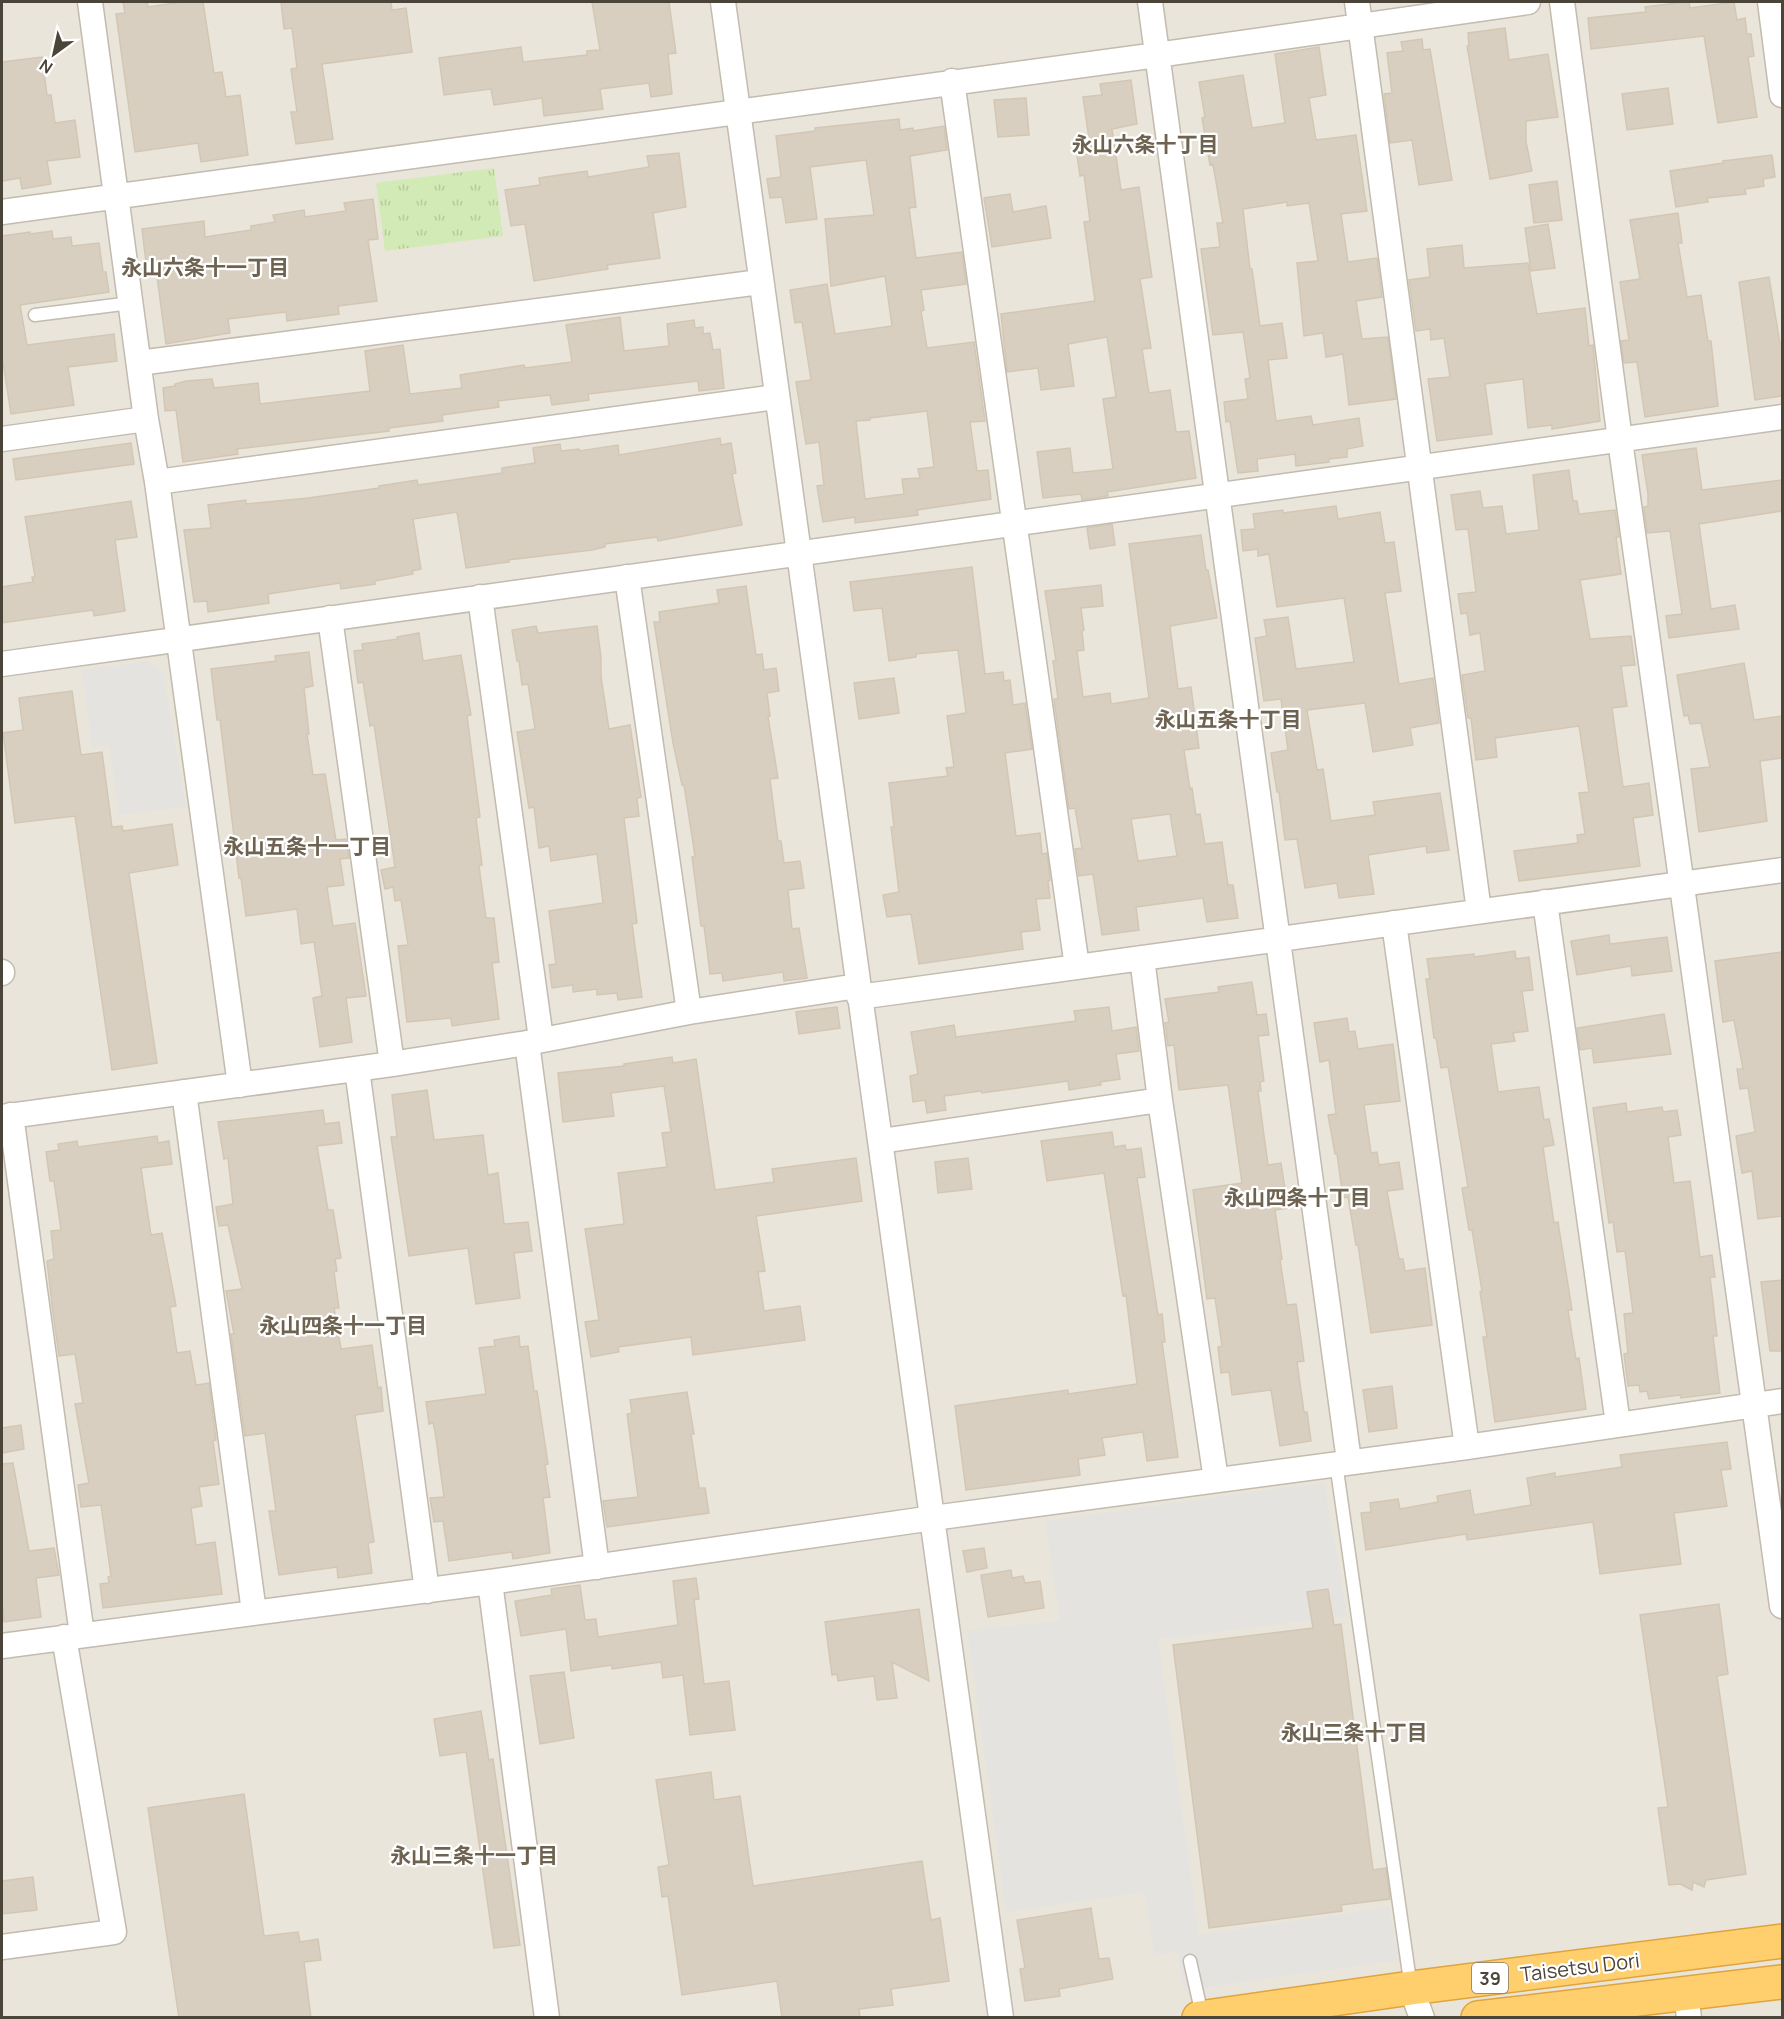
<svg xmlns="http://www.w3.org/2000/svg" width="1784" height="2019" font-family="Manrope,'Noto Sans JP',sans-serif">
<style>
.residential{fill:#eae5da}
.grass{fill:url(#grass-tufts)}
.parking{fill:#e5e3e0}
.building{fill:#d8cfc1;stroke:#d3c7b4;stroke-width:1.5;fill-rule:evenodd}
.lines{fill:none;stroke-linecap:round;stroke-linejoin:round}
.lane-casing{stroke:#c2bbae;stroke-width:15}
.street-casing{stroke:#c2bbae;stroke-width:27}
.highway-casing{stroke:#e0a43c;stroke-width:36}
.lane{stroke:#fff;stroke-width:12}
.street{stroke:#fff;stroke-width:24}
.highway{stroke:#ffcf6e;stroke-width:33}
.labels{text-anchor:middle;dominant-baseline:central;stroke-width:4.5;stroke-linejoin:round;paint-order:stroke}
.shield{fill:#fff;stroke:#817c74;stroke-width:1.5}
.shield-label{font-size:18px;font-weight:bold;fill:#4b4439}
.street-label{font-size:20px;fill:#4b4439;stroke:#fff}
.neighbourhood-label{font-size:21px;font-weight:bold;fill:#6e6250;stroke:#fff}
</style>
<defs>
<pattern id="grass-tufts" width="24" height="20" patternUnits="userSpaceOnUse" patternTransform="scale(1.5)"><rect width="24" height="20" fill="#d2eab5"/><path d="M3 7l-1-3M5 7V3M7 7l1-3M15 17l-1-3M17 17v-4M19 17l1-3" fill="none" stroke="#b6ca9c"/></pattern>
</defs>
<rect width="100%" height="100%" fill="#f6f3ec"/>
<path class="residential" d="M2 2H1782V2017H2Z"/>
<path class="grass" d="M494 168 503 236 385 251 376 183Z"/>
<path class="parking" d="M149 661 163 674 186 807 119 815 109 745 92 747 82 670Z
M1324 1482 1347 1616 1158 1639 1199 1935 1389 1907 1399 1960 1184 1990 1177 1952 1154 1955 1145 1892 1006 1912 967 1630 1060 1621 1045 1521Z"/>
<path class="building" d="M123 2H147L148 7 182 2H203L214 73 222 72 226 97 240 95 248 155 201 162 198 143 135 152 116 14 125 13Z
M281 2H391L392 10 406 8 412 52 322 64 333 139 296 144 291 112H297L291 69 297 68 292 28 284 29Z
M592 2H669L676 53 668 54 672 94 651 97 649 83 600 89 603 109 544 116 542 98 494 105 491 89 444 95 439 58 521 47 523 62 587 55V51L600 50Z
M1686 2H1689L1690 8 1734 2 1737 20 1745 18 1747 34H1751L1754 56 1748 57 1757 117 1718 123 1704 36 1591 49 1588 18 1646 12 1645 7Z
M1505 28 1509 60 1548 54 1558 117 1526 121V142L1532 171 1490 179 1467 46H1469L1468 33Z
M1422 39 1423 50 1430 49 1452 180 1419 185 1412 140 1390 143 1384 94 1392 93 1387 53 1403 51 1401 42Z
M1319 47 1326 95 1309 98 1316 140 1356 135 1367 211 1341 214 1348 262 1377 258 1382 297 1356 301 1362 339 1388 337 1396 399 1349 405 1343 354 1326 357 1323 333 1304 336 1297 263 1318 261 1309 203 1287 206V202L1243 209 1250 269H1252L1260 326 1282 323 1287 358 1268 360 1276 421 1311 416 1313 425 1359 418 1363 446 1347 449V457L1329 459V462L1296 466 1295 454 1257 459 1258 471 1238 473 1230 421 1226 422 1224 402 1248 399 1245 379 1250 378 1243 332 1213 335 1201 249 1220 247 1217 223H1223L1213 164 1210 165 1202 118 1205 117 1199 82 1243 75 1252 128 1285 123 1275 54Z
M42 57 47 95H51L55 123 75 120 80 157 47 161 51 184 22 189 20 178 2 181V62Z
M1131 80 1137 124 1112 129 1121 190 1139 187 1152 277 1140 279 1151 348 1142 349 1149 393 1170 390 1176 432 1189 431 1196 478 1107 492 1108 496 1082 500 1081 494 1043 498 1037 452 1070 448 1073 473 1113 469 1103 399 1116 397 1107 337 1068 344 1074 386 1041 390 1038 368 1007 372 1001 314 1095 301 1084 222 1090 221 1084 175 1080 176 1076 148 1090 146 1083 97 1102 95 1100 84Z
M1668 88 1673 124 1627 130 1622 94Z
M1026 98 1029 135 998 137 994 100Z
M899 119 900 130 913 128V131L944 126 947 150 910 156 916 207 909 208 916 258 962 252 966 284 921 290 924 310 921 311 927 348 974 342 985 421 970 422 977 471 988 470 991 499 917 510 918 515 855 523V517L823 522 817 486 824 485 819 442 806 444 796 382 811 380 802 322 795 323 790 290 827 284 835 334 892 326 885 276 831 286 825 219 874 215 866 160 810 167 817 219 786 223 782 197 770 198 767 179 781 177 776 136 815 131V128ZM927 411 934 467 918 469 920 478 902 479 904 494 865 499 856 421 870 420V418Z
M679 153 686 207 653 213 660 258 607 265 608 269 534 281 525 224 511 226 505 190 540 185 539 178 587 171 588 177 649 167 647 156Z
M1772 155 1775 177 1763 179 1764 186 1745 189 1746 194 1707 198 1708 202 1676 207 1670 171 1723 163V161Z
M1557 181 1562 220 1534 223 1529 185Z
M1010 194 1013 212 1046 206 1051 238 992 247 984 198Z
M373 199 378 239 368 240 377 301 338 306 339 314 287 321 286 312 228 319 230 333 166 344 156 269 147 270 142 229 204 221 205 237 251 230V226L275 222 273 215 304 210 305 217 346 211 344 203Z
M1678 213 1682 243H1678L1687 297 1701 295 1708 341H1711L1718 406 1645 417 1637 362 1624 363 1621 341 1629 340 1620 282 1640 279 1630 220Z
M1548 224 1555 268 1531 271 1525 228Z
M52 231 53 239 71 237 72 246 99 243 103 272H106L109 292 20 305 27 345 114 334 117 361 68 367 74 405 11 414 2 356V236L30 232V234Z
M1462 245 1464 268 1528 263 1537 314 1585 308 1589 346 1593 345 1600 421 1552 429V425L1528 428 1523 379 1485 384 1492 434 1437 441 1428 379 1450 377 1444 338 1431 340 1430 329 1416 331 1409 280 1430 277 1427 249Z
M1769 277 1780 344H1782V396L1755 400 1739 282Z
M620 317 624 351 669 346 667 324 694 320 695 328 703 327V334L710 333 713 350 720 349 724 388 699 391 698 381 588 394 589 400 552 405 550 395 498 401 499 407 442 415 443 421 389 428V431L237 449 238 454 183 462 176 410 165 411 163 388 175 386V384L186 381 212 379 214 388 258 383 260 404 370 391 365 351 403 345 410 394 462 388 460 375 524 365 525 368 572 362 566 325Z
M720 438 721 445 731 443 736 473 732 474 742 525 658 541 657 537 605 544V547L592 550 508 560 509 562 466 568 457 512 413 519 421 569 412 571 413 574 375 581V584L341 589 340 583 268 594 269 603 208 612 207 601 194 602 184 530 211 528 208 505 246 500V504L308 498 379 488V486L417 480 418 485 502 473V468L535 463 533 448 560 444 561 451 579 449V451L618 445 619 455Z
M131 443 134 464 16 480 13 459Z
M1696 448 1702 490 1782 480V511L1699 524 1711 609 1735 605 1739 629 1669 638 1666 616 1682 614 1670 531 1647 533 1644 507 1648 506V494L1642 455Z
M1569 470 1573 501H1577L1579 514 1615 510 1619 537H1616L1621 574 1580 580 1590 639 1631 636 1635 665 1621 666 1627 706 1612 708 1623 787 1649 783 1653 815 1633 818 1640 866 1519 881 1514 851 1578 843 1577 835 1585 834 1579 793 1589 792 1579 726 1495 738 1497 757 1476 760 1471 718H1468L1462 675 1485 671 1480 633 1470 635 1467 613 1461 614 1458 594 1476 592 1468 529 1456 530 1451 495 1480 491 1483 508 1502 506 1506 534 1539 530 1533 475Z
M131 501 137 537 115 540 125 611 94 616 93 610 2 623V587L33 582 32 577H35L25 517Z
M1336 506 1338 519 1380 512 1385 543 1394 542 1401 591 1385 593 1399 684 1433 678 1439 723 1410 728 1413 745 1373 752 1365 703 1307 710 1317 770 1323 769 1331 821 1375 815 1373 802 1440 793 1449 850 1427 853 1426 846 1368 855 1374 894 1339 898 1337 883 1305 888 1297 839 1285 840 1279 792H1277L1271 753 1288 750 1281 699 1264 701 1255 638 1267 636 1264 620 1288 617 1296 669 1354 662 1344 598 1277 607 1269 554 1258 556V549L1243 551 1241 530 1255 529 1253 514 1283 510V513Z
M1112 524 1115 545 1090 549 1087 528Z
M1201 535 1206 570H1208L1217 618 1170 626 1178 689 1191 687 1199 748 1184 750 1190 789 1192 788 1196 815 1200 814 1205 844 1222 842 1228 885H1233L1238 918 1207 922 1203 898 1136 907 1139 930 1102 935 1093 874 1079 876 1075 849 1082 848 1075 808 1069 809 1054 699H1058L1053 661H1056L1045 591 1101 585 1103 606 1081 608 1084 630 1082 631 1084 650 1077 651 1083 697 1110 693 1111 704 1149 698 1129 544ZM1170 814 1177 856 1138 861 1131 819Z
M972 567 985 674 1003 672 1004 681 1010 680 1013 705 1025 703 1032 749 1005 753 1016 836 1040 833 1042 854 1047 853 1050 880 1048 881 1050 898 1036 899 1040 930 1021 932 1023 949 919 964 911 914 887 917 883 895 899 892 891 827H894L889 783 948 776 946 768 954 767 947 716 966 713 958 650 916 654V657L889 661 882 608 854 611 850 582Z
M746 586 756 655 762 654 764 670 776 668 779 691 767 693 770 716 768 717 778 778 770 779 778 841H781L784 863 800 861 804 888 788 890 792 929 799 928 807 978 784 981 783 972 723 981 722 973 710 974 704 926H701L692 857 695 856 684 785H682L673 743 654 622H660L659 612 719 603 717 590Z
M536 626 538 633 597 626 601 658V677L609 729 630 725 641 797 637 798 639 816 624 818 637 923 632 924 642 997 618 1000 617 993 597 995V989L573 992V985L552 988 549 965 556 964 549 911 603 903 597 854 551 861 549 846 539 848 534 807 529 808 517 732 535 729 528 684 522 685 519 661H517L512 630Z
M419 633 423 661 461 655 471 715 467 716 480 817 476 818 482 865 479 866 486 918H494L499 962 492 963 499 1019 452 1026 451 1018 407 1022 398 946 408 945 401 900 395 901 393 887 385 889 381 870 395 867 374 725 370 726 363 682 358 683 354 651 363 650 362 644 398 639 397 637Z
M309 652 313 686 304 688 309 734H307L313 775 325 774 336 840 346 839 349 858 340 859 344 885 327 887 333 926 355 923 366 996 346 998 352 1042 320 1047 313 998 322 996 314 942 301 944 297 909 246 916 241 878H239L220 720H217L211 669 276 661 275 656Z
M1744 663 1754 720 1782 716V758L1760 761 1767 821 1699 832 1691 769 1710 767 1701 723 1690 724 1688 715 1684 716 1677 675Z
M894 678 899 713 859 719 854 683Z
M72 691 81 755 102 752 112 827 122 826 123 831 172 824 178 865 129 873 157 1063 112 1070 75 816 15 823 3 733 23 730 19 698Z
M1609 935 1610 944 1667 937 1672 971 1632 976 1631 966 1577 975 1571 941Z
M1515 951 1516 959 1529 957 1533 990 1522 991 1528 1031 1513 1033 1515 1041 1491 1044 1498 1092 1539 1087 1544 1120 1549 1119 1554 1145 1543 1147 1554 1223 1558 1222 1572 1310H1568L1576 1359 1579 1358 1586 1409 1495 1422 1483 1337H1487L1480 1292 1482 1291 1472 1230H1469L1462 1188 1468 1187 1448 1067 1441 1068 1436 1038H1434L1426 979H1430L1427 959 1474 954V957Z
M1782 952V1216L1758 1219 1752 1171 1742 1173 1736 1136 1755 1132 1748 1088 1740 1089 1737 1069H1743L1734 1020 1723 1022 1715 961Z
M1252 982 1257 1015 1266 1014 1269 1035 1258 1036 1264 1081 1260 1082 1261 1091H1258L1268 1165 1281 1163 1288 1208 1275 1210 1282 1259 1280 1260 1287 1305 1296 1304 1304 1361 1297 1362 1304 1412H1307L1311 1441 1280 1446 1271 1390 1232 1395 1229 1372 1221 1373 1218 1347 1222 1346 1215 1298 1207 1299 1193 1190 1242 1183 1228 1085 1179 1090 1174 1045 1168 1046 1165 1023 1169 1022 1165 999 1219 992 1218 987Z
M837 1007 840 1028 799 1034 796 1012Z
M1109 1007 1112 1031 1136 1027 1139 1051 1116 1054 1120 1079 1100 1082 1101 1085 1069 1090 1068 1081 982 1093 981 1091 944 1096 946 1110 927 1113 925 1100 913 1102 910 1076 918 1074 911 1032 954 1025 956 1037 1076 1021 1074 1011Z
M1664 1014 1671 1054 1594 1063 1592 1048 1580 1050 1577 1028Z
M1347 1018 1349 1032 1355 1031 1358 1049 1393 1044 1400 1101 1364 1105 1371 1153 1377 1152 1379 1165 1399 1162 1403 1189 1387 1191 1399 1259H1403L1405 1271 1425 1268 1432 1325 1371 1333 1358 1245H1356L1348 1197 1343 1198 1337 1154H1335L1328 1115 1336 1114 1329 1060 1320 1062 1314 1023Z
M672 1057 673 1063 696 1059 715 1190 774 1182 772 1169 856 1158 862 1201 756 1216 765 1271 758 1272 764 1311 800 1306 805 1340 693 1355 691 1337 618 1347 619 1352 591 1357 585 1322 599 1320 585 1229 624 1224 618 1173 667 1167 662 1133 671 1132 664 1086 611 1093 614 1116 563 1122 558 1073 624 1066V1064Z
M427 1090 434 1140 483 1135 488 1175 498 1173 504 1224 528 1222 532 1251 514 1253 520 1298 476 1304 468 1248 409 1256 391 1137H397L392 1095Z
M1626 1103 1627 1112 1662 1107 1663 1112 1677 1110 1681 1135 1668 1137 1674 1183 1690 1181 1700 1257 1712 1255 1715 1277H1710L1717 1336H1713L1720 1393 1681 1398 1680 1395 1649 1399 1647 1391 1640 1392 1639 1385 1628 1386 1624 1354 1628 1353 1624 1314 1633 1313 1625 1251 1617 1252 1613 1222 1609 1223 1593 1108Z
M323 1110 325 1124 339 1122 342 1143 317 1146 328 1210H333L341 1258 335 1259 337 1271 334 1272 339 1308H334L341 1349 372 1345 378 1388 381 1387 383 1411 355 1415 374 1542 368 1543 372 1573 338 1578 337 1567 279 1575 269 1511H276L265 1433 245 1436 231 1334H234L226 1291 242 1289 228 1225 219 1226 216 1207 233 1204 228 1158 224 1159 218 1122Z
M1112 1132 1114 1147 1125 1145 1126 1150 1141 1148 1145 1177 1137 1178 1158 1315 1162 1314 1165 1342H1162L1178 1457 1147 1461 1143 1432 1102 1438 1105 1455 1078 1459 1080 1475 966 1490 955 1406 1068 1390V1394L1137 1384 1126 1295 1123 1296 1104 1173 1047 1181 1041 1141Z
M157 1136 158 1143 169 1141 172 1164 141 1168 151 1235 162 1233 176 1306 170 1307 177 1353 190 1351 196 1385 209 1383 216 1440 213 1441 219 1484 199 1487 202 1506 191 1508 196 1545 215 1542 222 1594 103 1608 100 1584 109 1583 108 1577 111 1576 101 1505 81 1507 78 1485 89 1483 75 1404 83 1403 75 1354 59 1356 53 1313 47 1261 54 1259 51 1231 61 1230 54 1181H50L46 1152 59 1150 58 1144 77 1141 78 1147Z
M968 1158 972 1189 938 1193 935 1162Z
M1782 1280V1351H1770L1761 1282Z
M519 1336 520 1347 528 1346 534 1391H537L548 1464 545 1465 550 1497 543 1498 550 1553 513 1559 512 1552 449 1561 443 1521 434 1522 430 1498 444 1497 435 1431 433 1423 429 1424 426 1402 486 1394 479 1348 495 1346 494 1340Z
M1392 1386 1397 1428 1369 1432 1363 1390Z
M687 1392 694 1434H691L699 1488H705L709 1513 607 1527 603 1501 638 1497 627 1414 632 1413 630 1400Z
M21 1425 24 1449 2 1453V1428Z
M1727 1442 1731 1469 1721 1470 1727 1506 1674 1513 1681 1564 1600 1574 1593 1522 1467 1540 1466 1534 1366 1550 1361 1513 1371 1512 1370 1503 1398 1499 1400 1509 1438 1502 1437 1496 1470 1490 1474 1515 1531 1505 1527 1478 1555 1473V1477L1622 1467 1620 1455Z
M13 1463 29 1551 54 1548 59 1575 36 1578 41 1617 4 1622 2 1601V1464Z
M984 1548 987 1568 967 1572 963 1551Z
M1011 1570 1012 1578 1023 1576 1025 1583 1040 1581 1044 1608 988 1617 981 1575Z
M696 1578 699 1599 694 1600 704 1684 729 1681 735 1730 690 1735 683 1675 663 1678 661 1662 612 1669V1665L571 1671 566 1629 521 1636 515 1601 552 1595 551 1589 580 1585 585 1620 596 1619 598 1637 678 1625 673 1581Z
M1328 1589 1334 1625 1341 1624 1373 1870 1386 1868 1390 1899 1341 1905 1342 1911 1209 1928 1173 1645 1313 1628 1307 1592Z
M1719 1604 1728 1674 1717 1676 1746 1874 1706 1880 1704 1887 1693 1882 1692 1890 1680 1884 1669 1885 1658 1808 1668 1807 1640 1615Z
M919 1609 929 1681 892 1662 897 1698 877 1700 874 1676 838 1681 837 1674 832 1675 825 1622Z
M564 1672 574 1738 540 1744 530 1676Z
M481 1711 489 1760 493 1759 520 1945 494 1948 466 1752 440 1756 434 1719Z
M711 1772 714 1800 740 1796 753 1886 922 1861 931 1920 940 1918 949 1981 891 1989 893 2005 859 2009 860 2018H782L777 1981 682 1995 668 1896 662 1897 658 1867 669 1865 656 1780Z
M244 1794 264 1936 298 1932 300 1942 318 1939 321 1960 304 1962 311 2018H179L148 1808Z
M33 1877 37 1910 2 1914V1881Z
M1091 1908 1099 1959 1109 1958 1113 1979 1059 1989 1060 1996 1025 2001 1020 1969 1025 1968 1017 1920Z"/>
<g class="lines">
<defs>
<path id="lane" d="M35 315 131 303
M1336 1463 1411 1988
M1190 1961 1202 2015"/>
<path id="street" d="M90 2 146 419 157 482 240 1085
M723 2 1001 2018
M1150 2 1349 1461
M1357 2 1479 911
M1562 2 1620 440 1782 1606
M1770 2 1782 95
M952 81 1077 967
M2 212 1157 55 1528 2
M139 363 760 282
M2 439 146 419
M157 482 776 397
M627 577 689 1012
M480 597 541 1039
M330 618 392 1064
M2 664 1782 417
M1545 902 1618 1424
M1394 923 1467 1447
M1142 958 1160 1100 1216 1480
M2 972V973
M859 997 1782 870
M527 1043 597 1567
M357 1069 427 1591
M184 1092 254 1612
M11 1115 82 1635
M2 1117 392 1064 527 1043 689 1012 857 986
M881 1141 1160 1100
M490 1582 547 2018
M2 1646 490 1582 933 1518 1467 1447 1782 1401
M2 1947 114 1932 64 1637
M1411 1988 1422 2018
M1686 1993 1689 2018"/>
<path id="highway" d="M1199 2018 1411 1988 1782 1941
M1478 2018 1782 1982"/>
</defs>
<use href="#lane" class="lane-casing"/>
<use href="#street" class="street-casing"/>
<use href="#highway" class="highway-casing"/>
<use href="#lane" class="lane"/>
<use href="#street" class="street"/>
<use href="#highway" class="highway"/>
</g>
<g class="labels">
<rect class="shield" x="1472" y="1963" width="36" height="30" rx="4.5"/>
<g class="shield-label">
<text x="1490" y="1978">39</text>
</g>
<g class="street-label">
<text transform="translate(1580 1967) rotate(-7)">Taisetsu Dori</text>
</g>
<g class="neighbourhood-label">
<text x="1145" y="144">永山六条十丁目</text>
<text x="205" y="267">永山六条十一丁目</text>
<text x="1228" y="719">永山五条十丁目</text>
<text x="307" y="846">永山五条十一丁目</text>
<text x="1297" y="1197">永山四条十丁目</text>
<text x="343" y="1325">永山四条十一丁目</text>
<text x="1354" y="1732">永山三条十丁目</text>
<text x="474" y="1855">永山三条十一丁目</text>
</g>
</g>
<rect width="1784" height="2019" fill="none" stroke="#4b4439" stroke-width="6"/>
<g transform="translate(54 54) rotate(213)" stroke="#ffffff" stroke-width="4.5" paint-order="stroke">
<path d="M0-4.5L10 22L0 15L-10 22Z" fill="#4b4439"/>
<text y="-9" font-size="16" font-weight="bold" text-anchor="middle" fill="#4b4439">N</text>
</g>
</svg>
